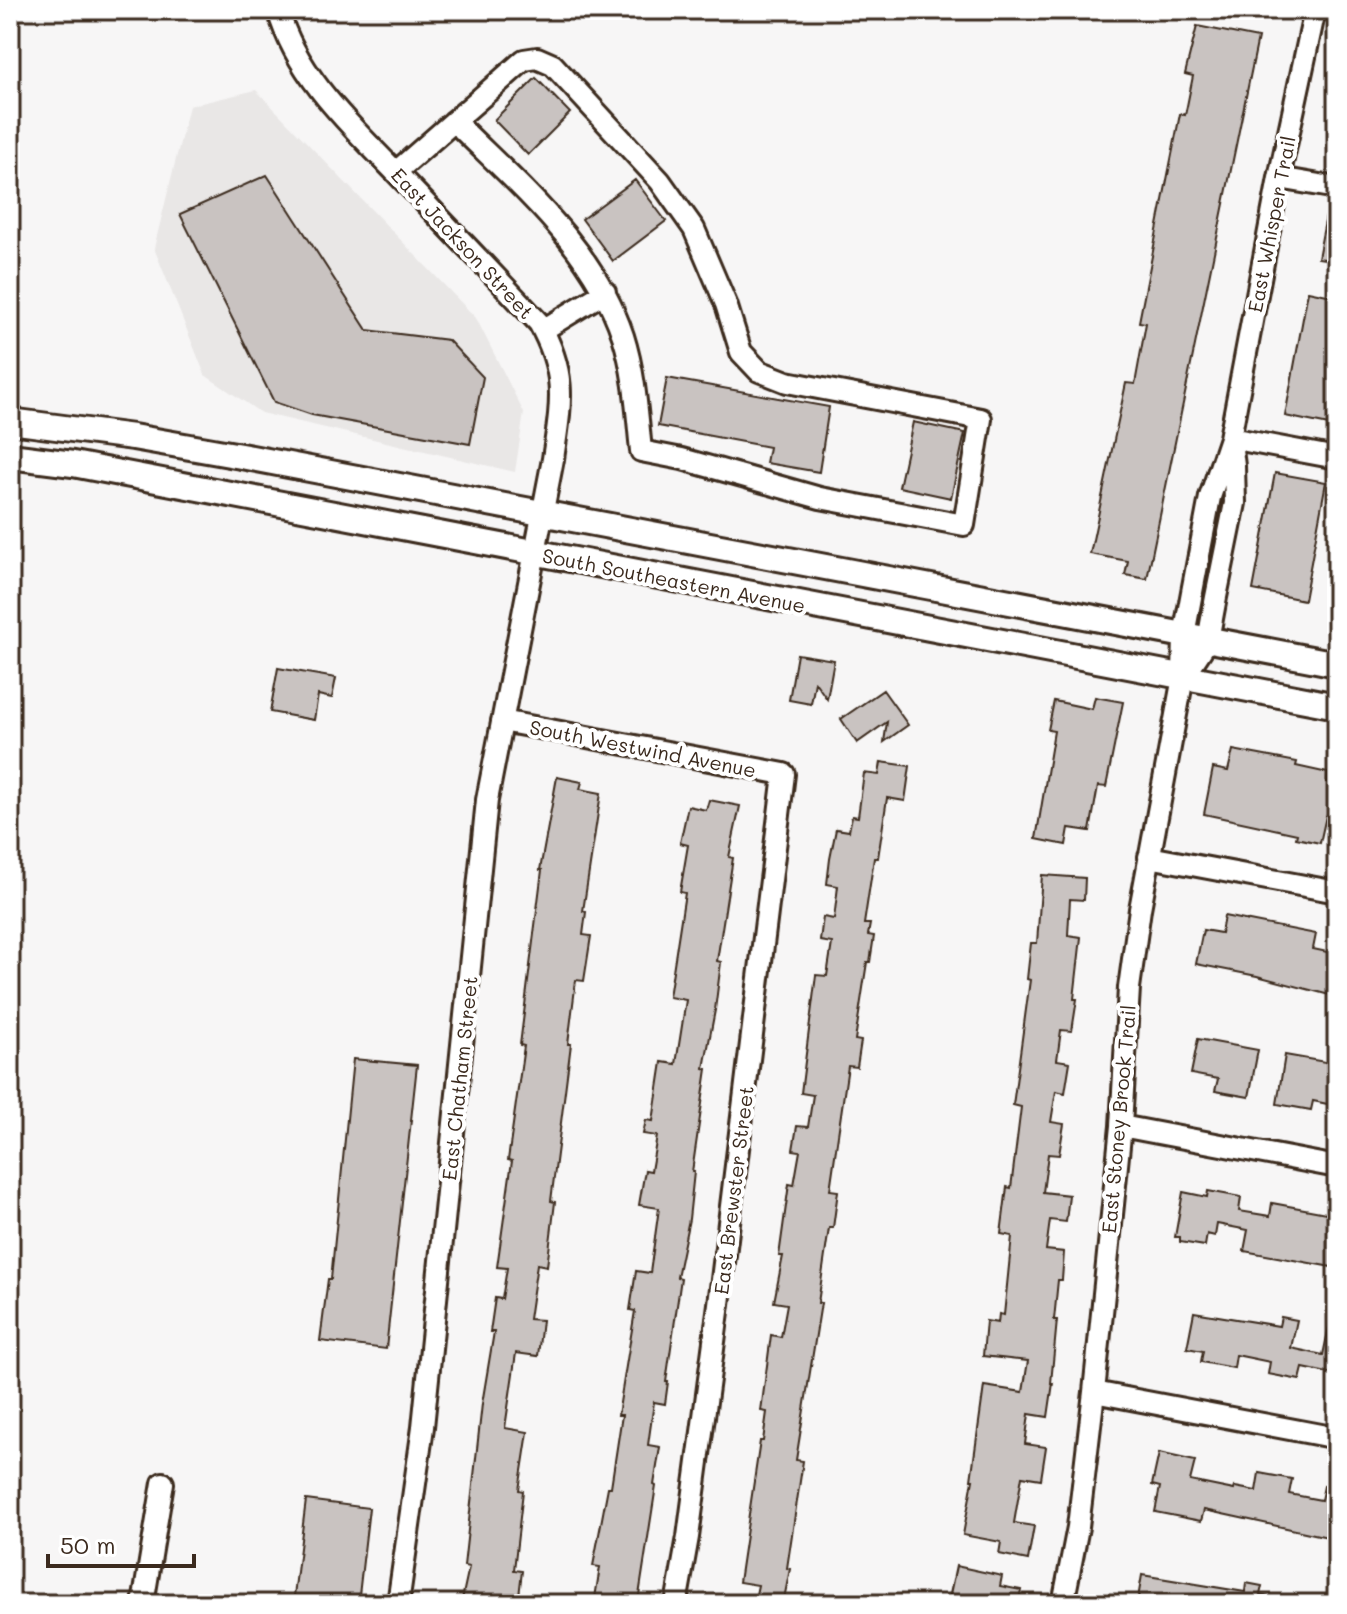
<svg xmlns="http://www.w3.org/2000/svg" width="1347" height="1614" font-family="Mali,sans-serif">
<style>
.built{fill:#e9e7e6}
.building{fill:#c9c3c1;stroke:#3b2a1e;stroke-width:2}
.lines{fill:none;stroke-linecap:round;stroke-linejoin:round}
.minor-casing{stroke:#3b2a1e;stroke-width:26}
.major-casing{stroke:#3b2a1e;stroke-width:30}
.minor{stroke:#fff;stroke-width:20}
.major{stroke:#fff;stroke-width:24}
.labels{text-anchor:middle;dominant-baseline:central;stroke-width:8;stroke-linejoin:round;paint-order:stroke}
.street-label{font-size:20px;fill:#3b2a1e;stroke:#fff}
</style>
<rect width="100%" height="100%" fill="#f7f6f6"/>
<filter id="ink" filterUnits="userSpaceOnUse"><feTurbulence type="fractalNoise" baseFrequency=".0125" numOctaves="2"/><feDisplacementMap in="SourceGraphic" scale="16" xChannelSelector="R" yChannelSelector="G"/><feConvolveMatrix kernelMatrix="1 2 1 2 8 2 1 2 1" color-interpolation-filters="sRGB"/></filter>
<g filter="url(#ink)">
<path class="built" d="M256 90 476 318 524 413 515 472 261 413 205 375 154 248 189 106Z"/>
<path class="building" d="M1197 26 1258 38 1147 579 1125 575 1128 561 1090 554 1126 383 1135 384 1146 323 1139 322 1180 114 1185 115 1187 106 1193 76 1185 74Z
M536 78 570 113 528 155 494 120Z
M267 175 367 330 448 340 483 377 470 444 312 415 274 402 180 214Z
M635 180 666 221 613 261 582 219Z
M1329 200 1337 201V261L1318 258Z
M1308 291 1337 297V383L1329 425 1285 416Z
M667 378 829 407 819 472 766 463 769 447 658 426Z
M913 422 965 433 951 498 899 487Z
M1275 473 1326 482 1304 600 1253 590Z
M797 654 834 660 827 699 815 682 811 704 789 700Z
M278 668 336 678 332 698 318 695 314 720 270 712Z
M883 690 908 725 884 742 887 722 857 743 841 719Z
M1095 697 1123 702 1106 787 1098 786 1090 831 1069 828 1066 845 1036 839 1054 731 1048 730 1054 701 1092 709Z
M1233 750 1297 762 1296 766 1328 773 1327 782 1337 784V818L1326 816 1320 843 1296 838 1297 834 1204 814 1213 768 1228 771Z
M881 762 910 766 905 801 887 798 878 858H874L864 924H870L868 935 874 936 870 962H867L855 1040 861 1041 857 1067 848 1066 830 1190 838 1191 833 1228H829L818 1303H821L796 1460 803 1461 787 1568 790 1569 783 1604H754L758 1585 739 1582 760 1441H763L767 1412 761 1411 771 1335 781 1337 787 1304 774 1302 783 1256H779L789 1184 794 1185 800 1151 793 1150 797 1126 808 1127 813 1095 801 1093 816 975 827 976 832 943 820 941 823 917 834 919 838 886 827 884 830 859 836 829 849 831 852 816 858 817 864 773 879 775Z
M557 777 582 782 580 789 601 793 583 911 586 912 583 935 591 936 584 981 576 980 568 1044H571L551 1201 555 1202 549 1251 547 1266 537 1264 529 1319 542 1320 538 1356 516 1353 505 1428 528 1432 519 1490 523 1491 514 1570 522 1571 518 1604H461L469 1567 464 1566 482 1404 494 1332H490L495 1298 502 1299 507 1268 497 1267 512 1161 508 1160 524 1046 520 1045 542 870H540Z
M709 800 740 806 729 857 733 858 717 961 721 962 715 1010 704 1068 707 1069 692 1172H694L689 1219 677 1277 681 1278 666 1382H668L665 1404 654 1402 648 1445 660 1447 654 1485 656 1486 638 1602 624 1600 623 1604H594L600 1567 593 1566 608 1487H611L622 1415H618L635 1311 630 1310 636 1271 650 1273 659 1208 639 1205 645 1170 651 1171 657 1136 643 1134 646 1120 653 1121 662 1062 676 1064 686 1000 669 997 685 893 680 892 688 845 680 843 688 806 706 810Z
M1042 875 1085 878 1084 900 1070 899 1068 935 1081 937 1074 999H1077L1072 1031 1061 1030 1057 1060 1070 1062 1065 1093 1056 1091 1051 1122 1064 1124 1059 1155 1048 1154 1043 1192 1069 1195 1066 1222 1050 1220 1046 1250 1064 1252 1062 1280H1058L1054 1320H1057L1051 1383H1053L1048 1417 1029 1414 1025 1444 1046 1447 1041 1479 1022 1476 1014 1523 1034 1526 1028 1560 999 1554 1001 1542 963 1535 973 1480H971L984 1386 1023 1392 1028 1361 983 1356 986 1321 998 1323 999 1314 1004 1315 1012 1236 1001 1234 1007 1187 1011 1188 1021 1107 1013 1105 1030 980 1027 979 1031 943H1037Z
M1224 916 1316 934 1313 949 1337 954V997L1257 976 1196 964 1203 930 1221 933Z
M1198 1039 1258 1050 1249 1097 1215 1091 1218 1079 1191 1074Z
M1285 1055 1337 1064V1106L1313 1101 1311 1110 1277 1104Z
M353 1059 417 1065 386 1349 320 1341 328 1279H331Z
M1208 1191 1241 1197 1239 1211 1270 1216 1272 1203 1337 1215V1268L1244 1251 1248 1230 1217 1224 1215 1236 1207 1234 1205 1246 1180 1242V1237H1175L1183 1192 1207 1197Z
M1194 1312 1279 1326 1281 1317 1297 1320 1291 1348 1323 1355 1330 1322 1337 1323V1375L1303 1368 1300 1380 1268 1374 1270 1362 1236 1355 1234 1368 1201 1362 1203 1351 1187 1348Z
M1159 1453 1195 1461 1190 1481 1234 1490 1235 1487 1256 1491 1259 1473 1292 1479 1289 1494 1321 1500 1324 1486 1337 1488V1539L1204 1510 1201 1521 1155 1512 1160 1487 1152 1485Z
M306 1500 369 1508 358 1604H293Z
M956 1566 1002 1576 1000 1586 1021 1590 1018 1604H958L959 1601 949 1599Z
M1142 1575 1245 1592 1246 1583 1262 1586 1260 1595 1270 1597 1269 1604H1137Z"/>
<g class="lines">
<defs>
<path id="minor" d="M278 10C298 81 359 133 408 185 452 231 496 277 539 323 568 375 561 403 553 459L487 800 423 1427 398 1604
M396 172 524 60 537 58 553 65 660 181 694 229 726 304 741 352 759 371 787 382 981 419 964 525 820 498 682 459 641 451C637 412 635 374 623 336 593 246 519 186 454 121
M1279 178 1337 188
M543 330 605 292
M1230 438 1337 458
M1184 676 1208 640 1216 597 1235 503 1234 466 1231 442
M502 721 784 774 719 1304 688 1537 676 1604
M1149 857 1337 892
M1121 1126 1337 1167
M1094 1392 1337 1438
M143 1604 163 1483
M1063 1604 1078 1527 1094 1392 1121 1126 1129 988 1140 909 1183 677 1184 635 1192 592 1210 497 1230 438 1279 178 1315 10"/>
<path id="major" d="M10 421 133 437 241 456 1337 664
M10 456 73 464 1337 706"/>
</defs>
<use href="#minor" class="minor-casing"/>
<use href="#major" class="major-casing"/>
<use href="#minor" class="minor"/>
<use href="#major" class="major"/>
</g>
</g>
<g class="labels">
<g class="street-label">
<text transform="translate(1271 224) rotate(-79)">East Whisper Trail</text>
<text transform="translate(463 243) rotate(47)">East Jackson Street</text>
<text transform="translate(674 580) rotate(11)">South Southeastern Avenue</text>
<text transform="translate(643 748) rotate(11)">South Westwind Avenue</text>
<text transform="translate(459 1078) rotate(-84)">East Chatham Street</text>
<text transform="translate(1118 1119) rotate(-85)">East Stoney Brook Trail</text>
<text transform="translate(733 1190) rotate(-83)">East Brewster Street</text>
</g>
</g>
<rect width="1347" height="1614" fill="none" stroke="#fff" stroke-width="40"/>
<rect x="20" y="20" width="1307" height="1574" fill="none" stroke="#3b2a1e" stroke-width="3" filter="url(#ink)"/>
<path d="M48 1554v12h146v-12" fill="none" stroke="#3b2a1e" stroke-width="4"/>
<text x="60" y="1554" font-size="24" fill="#3b2a1e" stroke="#ffffff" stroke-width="6" paint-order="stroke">50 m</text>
</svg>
